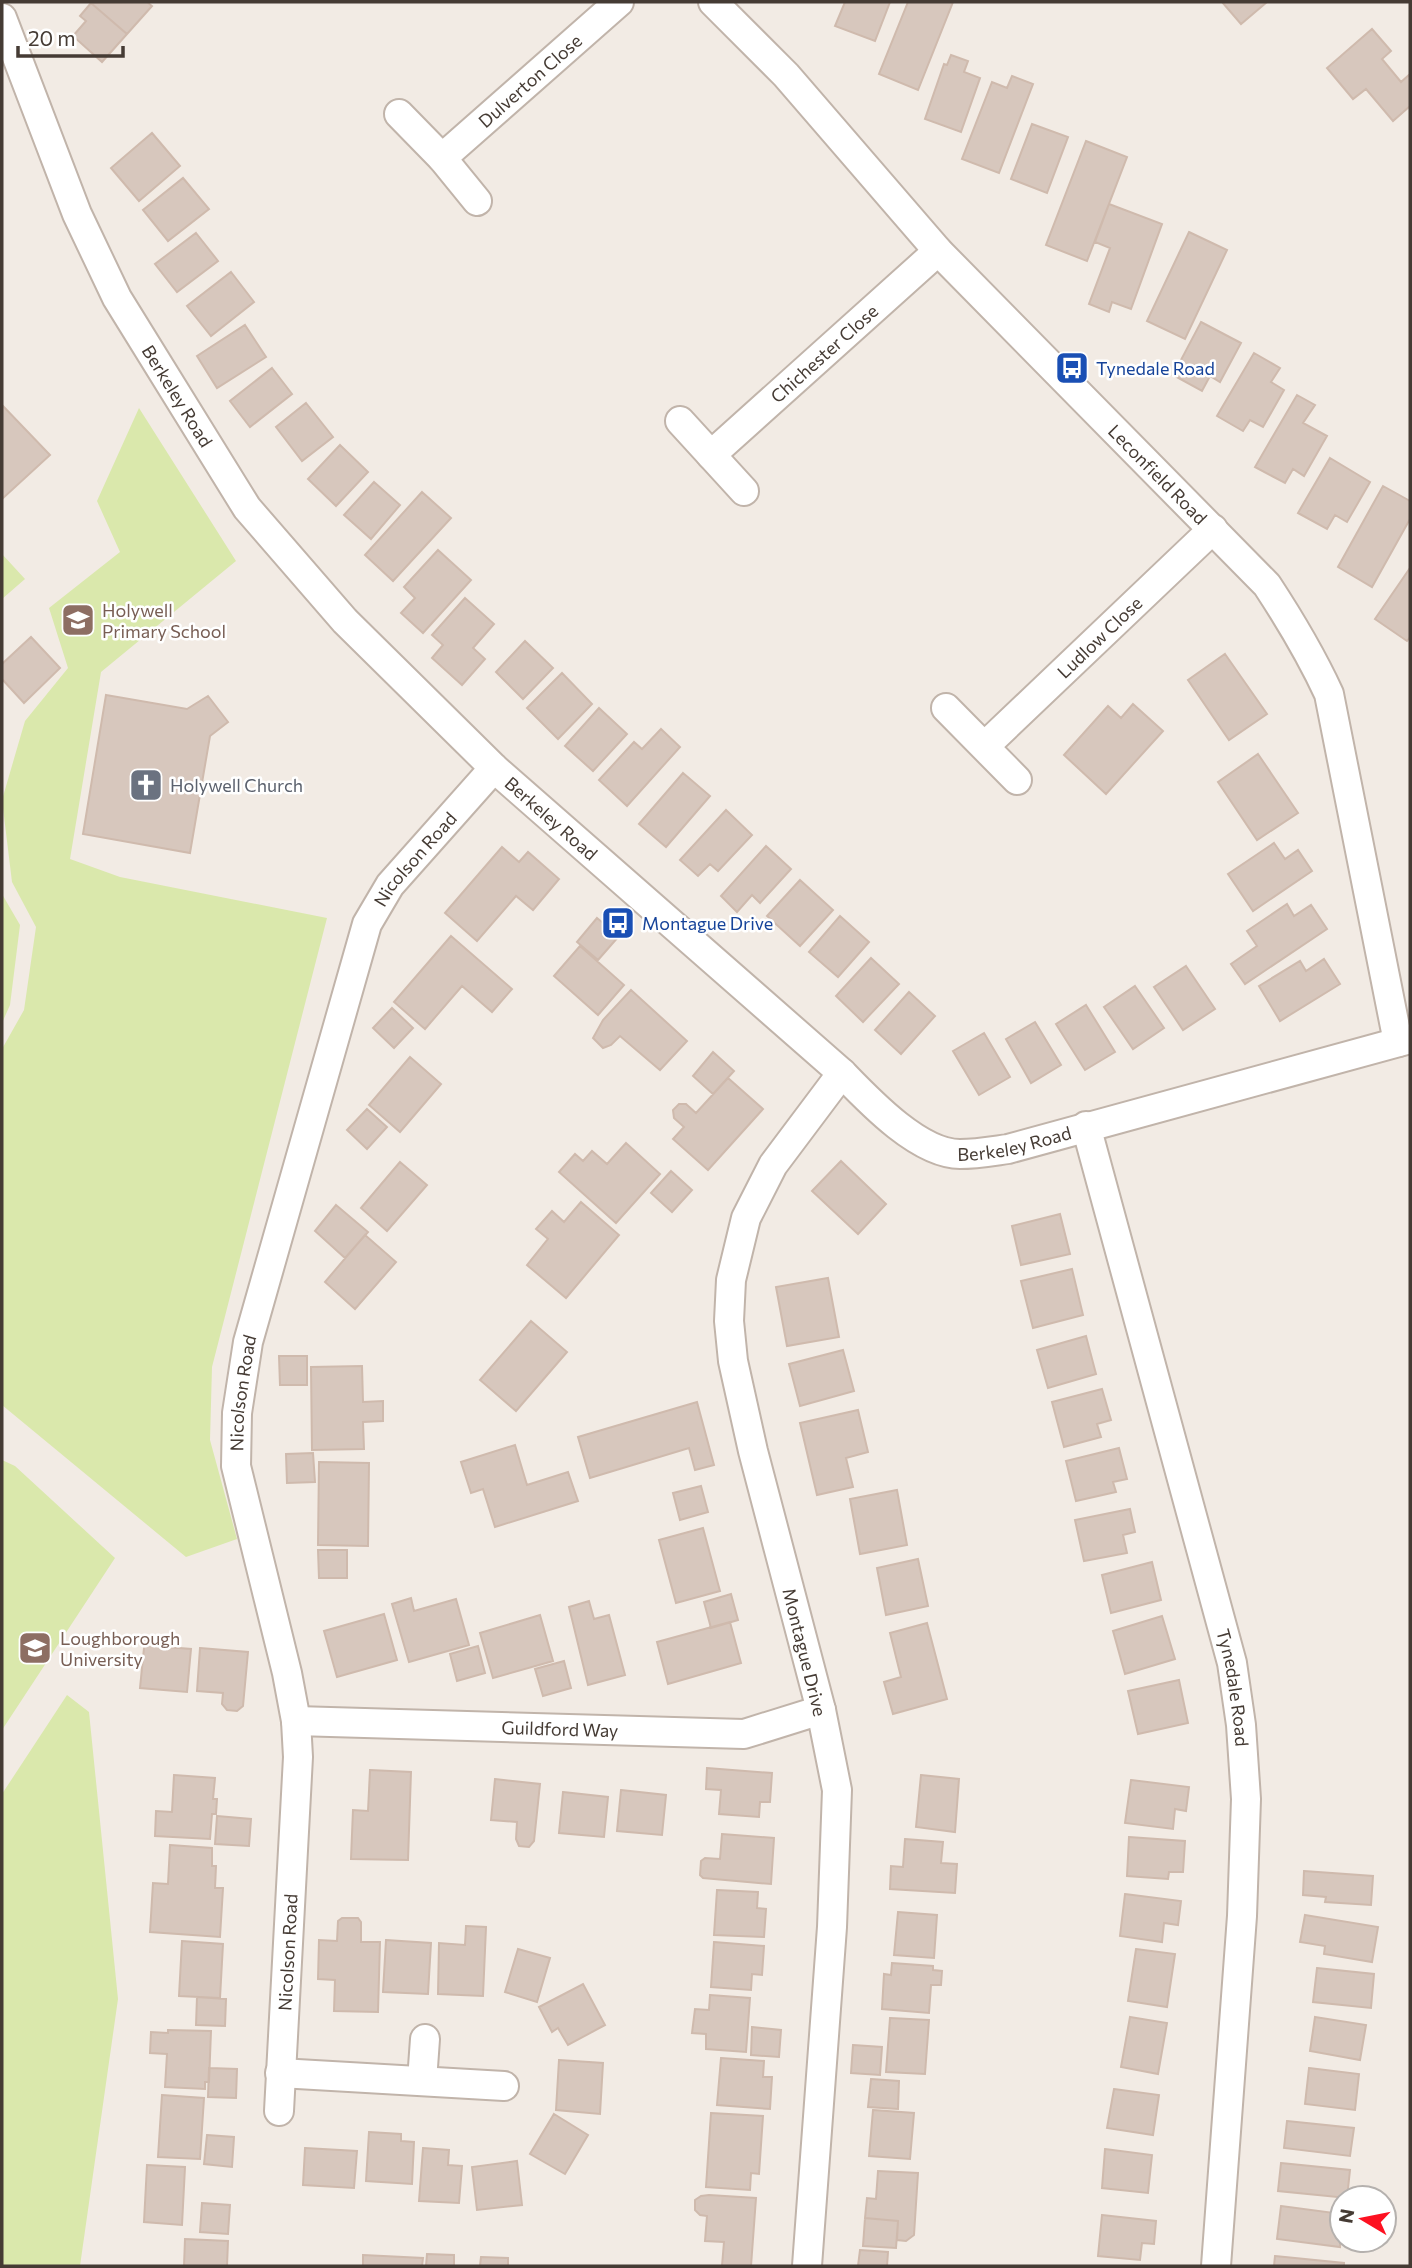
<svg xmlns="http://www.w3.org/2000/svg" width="1412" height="2268" font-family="Commissioner,sans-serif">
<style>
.green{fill:#dae8ac}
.building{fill:#d7c7bd;stroke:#cfbaad;stroke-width:2}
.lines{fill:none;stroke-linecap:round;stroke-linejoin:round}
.minor-casing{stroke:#c1b4aa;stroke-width:32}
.minor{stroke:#fff;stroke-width:28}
.labels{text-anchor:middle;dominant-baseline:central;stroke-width:5;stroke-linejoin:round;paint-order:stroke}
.street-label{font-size:18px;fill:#453b34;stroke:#fff}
.transit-label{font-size:18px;fill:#164399;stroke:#fff;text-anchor:start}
.education-label{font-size:18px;fill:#785e54;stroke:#fff;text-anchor:start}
.worship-label{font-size:18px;fill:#5b616d;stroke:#fff;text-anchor:start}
</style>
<rect width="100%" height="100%" fill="#f2ebe4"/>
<path class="green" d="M139 408 236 561 101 672 70 859 120 877 327 918 212 1367 210 1440 237 1539 186 1557 2 1405V1049L24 1010 36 927 12 882 2 800 25 721 68 668 49 608 120 552 97 501Z
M2 554 25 579 2 599Z
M2 894 20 925 10 1005 2 1023Z
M2 1460 15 1466 115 1558 2 1730Z
M67 1695 89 1712 118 1999 80 2266H2V1794Z"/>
<path class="building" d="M147 2 152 6 127 34 91 3Z
M845 2H890L875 41 835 26Z
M908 2H953L918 90 879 74Z
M1222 2H1267L1241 24Z
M91 3 127 34 102 62 73 36 86 21 80 16Z
M1372 29 1391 51 1382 59 1401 82 1410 74V106L1393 121 1366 89 1353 99 1327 68Z
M951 55 968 61 964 72 980 78 961 132 925 119 944 64 947 65Z
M1012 76 1033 84 999 173 962 159 992 82 1007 88Z
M1032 124 1068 137 1047 193 1011 179Z
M152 133 180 166 139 201 111 168Z
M1086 141 1127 157 1087 261 1046 245Z
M183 178 209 209 168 241 143 210Z
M1109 204 1162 224 1131 309 1112 302 1109 312 1089 304 1110 248 1095 242Z
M1189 232 1227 250 1185 339 1147 321Z
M196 233 218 261 177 292 155 264Z
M231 272 254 302 211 336 187 306Z
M1201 322 1241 343 1220 382 1210 376 1202 391 1173 375Z
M245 325 266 357 217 388 197 356Z
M1254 353 1280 368 1271 382 1284 390 1263 427 1250 420 1243 431 1217 416Z
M272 368 292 394 250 427 230 401Z
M1297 395 1315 405 1303 423 1327 436 1304 476 1293 469 1285 483 1255 467Z
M306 403 333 437 302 461 276 427Z
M2 405 50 455 2 499Z
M340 445 368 472 336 506 308 479Z
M1330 458 1370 482 1347 522 1335 515 1327 529 1298 513Z
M374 482 400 505 371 539 344 515Z
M1383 486 1410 501V519L1372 587 1338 567Z
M422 492 451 518 393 581 365 555Z
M438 550 471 580 423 633 401 613 415 598 404 587Z
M1410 568V637L1407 641 1375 619Z
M465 598 494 624 473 648 485 659 462 685 432 658 443 645 432 635Z
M31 637 60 668 24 703 2 679V664Z
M525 641 553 668 523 699 496 672Z
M1225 654 1267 714 1229 740 1188 680Z
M562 673 592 704 558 739 527 708Z
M106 695 187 709 208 696 228 722 210 736 190 853 83 834Z
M1133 704 1163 731 1106 794 1064 755 1108 706 1121 718Z
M599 708 627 734 593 771 565 746Z
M661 729 680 747 627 806 599 780 634 742 642 749Z
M1258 754 1298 813 1257 840 1218 782Z
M683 773 710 796 666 847 639 824Z
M726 810 752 835 718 871 710 864 698 876 680 860Z
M1274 843 1285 859 1298 850 1312 871 1253 911 1228 874Z
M766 846 791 869 760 903 752 895 737 912 721 896Z
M502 847 519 862 528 852 559 879 533 910 516 896 477 941 445 913Z
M800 880 833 910 800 946 767 916Z
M1287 904 1294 916 1311 905 1327 929 1245 984 1231 964 1257 946 1247 931Z
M840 916 869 942 838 977 809 952Z
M597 918 619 936 598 960 577 942Z
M451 936 512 989 492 1012 462 986 425 1029 394 1002Z
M580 946 624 985 598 1015 554 976Z
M871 958 899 984 863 1022 836 996Z
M1324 959 1340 984 1280 1021 1259 986 1300 961 1306 971Z
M1186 966 1215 1009 1183 1030 1154 987Z
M1135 986 1164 1028 1133 1049 1104 1007Z
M631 990 687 1041 660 1070 620 1036 611 1045 603 1048 593 1038 603 1020Z
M909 992 935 1016 901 1054 875 1030Z
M1086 1005 1115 1052 1085 1070 1056 1024Z
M392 1008 413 1028 394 1048 373 1028Z
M1035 1022 1061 1065 1031 1083 1006 1039Z
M984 1033 1010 1077 979 1095 953 1051Z
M713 1052 734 1071 713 1094 693 1076Z
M410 1057 441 1084 400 1132 369 1105Z
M728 1078 763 1109 708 1170 673 1139 684 1127 674 1118 673 1110 679 1104H686L696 1113Z
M367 1109 387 1127 367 1149 347 1130Z
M626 1143 660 1174 616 1223 559 1172 575 1154 583 1161 592 1151 607 1164Z
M841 1161 886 1204 858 1234 812 1191Z
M400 1162 427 1185 387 1231 361 1208Z
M671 1171 692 1190 672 1212 651 1193Z
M581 1202 619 1235 566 1298 527 1265 548 1239 536 1229 552 1211 564 1222Z
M336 1205 368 1232 345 1258 315 1231Z
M1060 1214 1070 1254 1021 1265 1012 1226Z
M365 1235 396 1262 355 1309 325 1282Z
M1072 1269 1083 1315 1033 1328 1021 1281Z
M828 1278 839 1337 787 1346 776 1287Z
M531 1321 567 1352 516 1411 480 1380Z
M1086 1336 1096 1374 1048 1388 1037 1350Z
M843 1350 854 1391 800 1406 789 1364Z
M279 1356H307V1385H280Z
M362 1366 363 1402 383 1401V1421L363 1422 364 1449 312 1450 311 1367Z
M1102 1389 1111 1420 1097 1424 1101 1437 1064 1447 1052 1402Z
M697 1402 714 1465 695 1470 689 1448 590 1478 578 1437Z
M858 1410 868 1452 846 1458 853 1487 817 1495 800 1423Z
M515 1445 527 1485 568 1472 578 1501 495 1527 483 1489 471 1493 461 1462Z
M1119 1448 1127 1479 1113 1482 1116 1492 1076 1501 1066 1461Z
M313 1453 315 1482 287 1483 286 1454Z
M319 1462 369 1463 368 1546 318 1545Z
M701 1486 708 1512 680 1520 673 1493Z
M897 1490 907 1545 860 1554 850 1499Z
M1130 1509 1135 1532 1123 1535 1127 1553 1084 1561 1075 1520Z
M703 1528 720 1591 676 1603 659 1540Z
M318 1550H347V1578H319Z
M918 1559 928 1606 886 1615 877 1568Z
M1152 1562 1161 1600 1111 1613 1102 1575Z
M731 1594 738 1620 711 1628 704 1602Z
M411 1598 414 1611 456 1599 469 1645 409 1662 392 1604Z
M589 1601 594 1619 609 1615 625 1675 588 1685 569 1607Z
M384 1614 397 1660 337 1677 324 1631Z
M540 1615 553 1661 493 1678 480 1633Z
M1162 1616 1175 1659 1125 1674 1113 1631Z
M730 1622 741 1663 668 1684 657 1642Z
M927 1623 947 1699 893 1714 884 1682 901 1677 890 1633Z
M145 1638 168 1639 167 1647 191 1649 187 1692 140 1688Z
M478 1646 485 1673 457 1681 450 1654Z
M200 1648 248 1652 243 1706 237 1711 227 1710 222 1704 223 1693 197 1691Z
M564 1661 571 1688 543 1696 535 1669Z
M1179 1680 1188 1723 1138 1734 1128 1691Z
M707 1768 772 1773 770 1802H760L759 1817 719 1814 721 1790 706 1789Z
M370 1770 411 1772 408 1860 351 1859 353 1810 368 1811Z
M174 1775 215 1778 213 1799H217L216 1814H212L210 1839 155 1836 156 1811 172 1812Z
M921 1775 959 1779 955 1832 916 1827Z
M495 1779 540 1784 534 1841 529 1847 519 1846 516 1839 517 1822 491 1820Z
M1131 1780 1189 1787 1186 1811 1175 1809 1173 1829 1125 1823Z
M621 1790 666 1795 662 1835 617 1831Z
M563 1792 608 1797 604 1837 559 1833Z
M217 1816 251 1819 249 1846 215 1844Z
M722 1834 774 1838 771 1884 703 1878 700 1875 701 1861 705 1858 720 1859Z
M1129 1837 1185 1841 1183 1872H1169L1168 1879 1127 1876Z
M905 1839 943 1842 941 1863 957 1864 955 1893 890 1889 891 1866 903 1867Z
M170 1845 212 1848V1866H216L215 1888H223L220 1937 150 1932 153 1883 168 1884Z
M1304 1871 1373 1876 1371 1905 1325 1902 1326 1897 1303 1895Z
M717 1890 758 1892 757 1908 766 1909 764 1937 714 1935Z
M1125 1894 1181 1901 1178 1925 1164 1923 1162 1942 1120 1936Z
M898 1912 937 1915 934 1958 894 1955Z
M1305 1915 1378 1927 1372 1962 1324 1954 1325 1946 1300 1942Z
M342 1918H358L361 1922V1942H380L378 2012 334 2011 335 1980 318 1979 319 1940 337 1941 338 1921Z
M466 1926 486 1927 483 1996 438 1994 439 1943 465 1945Z
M386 1940 431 1943 428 1994 383 1992Z
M182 1941 223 1944 220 1998 179 1996Z
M714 1942 764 1946 762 1975 752 1974 751 1990 711 1987Z
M518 1949 550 1958 537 2002 505 1992Z
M1136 1949 1175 1954 1167 2007 1128 2001Z
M892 1963 933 1966V1970L942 1971 941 1985H931L929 2013 882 2009 884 1974 891 1975Z
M1317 1968 1374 1974 1371 2008 1313 2002Z
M583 1984 605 2025 568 2045 558 2028 552 2032 539 2007Z
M710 1995 750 1998 746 2052 706 2049V2034L692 2033 695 2009 709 2010Z
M197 1997 226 1999 225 2026 196 2025Z
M1130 2017 1167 2023 1158 2074 1121 2067Z
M1315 2017 1366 2025 1360 2060 1310 2051Z
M890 2018 929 2020 925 2074 886 2072Z
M752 2027 781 2030 779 2057 751 2055Z
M168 2030 211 2031 209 2082H205V2089L165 2087 167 2054 150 2053 151 2032 168 2033Z
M853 2045 882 2047 880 2075 851 2073Z
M721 2058 764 2061 763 2077H772L770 2109 717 2105Z
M559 2060 603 2063 600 2114 556 2110Z
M209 2068 237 2069 236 2098 208 2097Z
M1309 2068 1359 2074 1355 2110 1305 2104Z
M871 2079 899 2081 898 2109 868 2107Z
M1114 2089 1159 2095 1153 2135 1107 2128Z
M162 2095 204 2098 200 2159 158 2157Z
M873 2110 914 2113 910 2159 869 2156Z
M711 2113 763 2116 759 2174 751 2173 750 2190 706 2187Z
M554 2114 588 2135 565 2174 530 2154Z
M1287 2121 1354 2128 1350 2156 1284 2148Z
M369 2132 401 2134V2141L414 2142 412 2184 366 2181Z
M207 2135 234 2137 232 2167 204 2164Z
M305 2148 357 2151 354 2188 303 2185Z
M423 2148 449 2150 448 2165 462 2166 459 2203 419 2201Z
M1105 2149 1152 2155 1148 2193 1102 2188Z
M517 2161 522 2205 477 2210 472 2167Z
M1281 2163 1350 2170 1347 2198 1278 2191Z
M147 2165 185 2167 182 2225 144 2222Z
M878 2171 918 2173 914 2235 906 2241 897 2240 898 2221 865 2218 867 2198 876 2199Z
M709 2195 756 2198 751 2266H722L724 2242 705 2241 707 2216 700 2215 695 2210V2200L701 2196Z
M202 2203 230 2205 228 2234 200 2232Z
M1281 2206 1342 2214 1340 2247 1277 2239Z
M1102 2215 1156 2221 1154 2244 1142 2243 1140 2260 1098 2256Z
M865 2218 898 2221 896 2248 863 2246Z
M185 2239 228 2241 227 2266H184Z
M860 2250 888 2252 887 2266H858Z
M427 2254 454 2255V2266H426Z
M363 2255 423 2258 422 2266H363Z
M1275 2256 1344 2263V2266H1274Z
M481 2257 508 2258V2266H480Z"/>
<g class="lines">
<defs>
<g id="minor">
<path id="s1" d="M713 2 786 75 938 251 1267 585C1290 620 1311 655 1329 694L1398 1042"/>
<path id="s2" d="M2 18 77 214 117 298 247 508 345 621 494 768 842 1073C869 1101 919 1154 960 1154 976 1154 993 1151 1008 1149L1410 1039"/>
<path d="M399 114 442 158 477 201"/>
<path id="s3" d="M442 158 619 2"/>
<path d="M680 421 744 491"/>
<path id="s4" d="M711 455 938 251"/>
<path d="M946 708 1017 780"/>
<path id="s5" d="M985 746 1213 529"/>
<path id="s6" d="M1086 1126 1232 1663 1241 1725 1246 1799 1242 1916 1216 2266"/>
<path id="s7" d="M296 1721 744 1734 821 1710"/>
<path d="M280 2073 504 2086"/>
<path d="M422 2081 425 2039"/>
<path id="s8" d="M279 2111 298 1757 296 1721 287 1673 236 1466 237 1413 248 1342 367 924 390 885 494 768"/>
<path d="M807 2266 832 1927 837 1790 821 1710 753 1451 733 1361 729 1321 731 1280 746 1218 773 1165 842 1073"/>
</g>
</defs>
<use href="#minor" class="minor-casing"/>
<use href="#minor" class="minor"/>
</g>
<defs>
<symbol id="bus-square" viewBox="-11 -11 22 22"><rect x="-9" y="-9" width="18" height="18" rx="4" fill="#1a4fb4" stroke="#fff"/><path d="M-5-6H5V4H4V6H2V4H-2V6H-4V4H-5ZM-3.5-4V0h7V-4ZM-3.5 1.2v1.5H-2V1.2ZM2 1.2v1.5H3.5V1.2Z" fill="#fff"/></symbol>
<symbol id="school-square" viewBox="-11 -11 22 22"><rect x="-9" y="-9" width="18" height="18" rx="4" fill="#8d6e63" stroke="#fff"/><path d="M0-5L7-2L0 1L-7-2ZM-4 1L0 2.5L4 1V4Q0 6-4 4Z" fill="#fff"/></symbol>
<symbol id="church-square" viewBox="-11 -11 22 22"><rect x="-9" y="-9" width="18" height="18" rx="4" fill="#6b7280" stroke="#fff"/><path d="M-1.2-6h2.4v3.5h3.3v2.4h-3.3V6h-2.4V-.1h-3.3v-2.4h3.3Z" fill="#fff"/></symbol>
<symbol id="university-square" viewBox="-11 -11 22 22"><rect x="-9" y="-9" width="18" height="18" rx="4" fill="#8d6e63" stroke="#fff"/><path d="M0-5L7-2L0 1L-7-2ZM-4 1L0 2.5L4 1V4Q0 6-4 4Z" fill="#fff"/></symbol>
</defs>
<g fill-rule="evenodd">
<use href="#bus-square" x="1053" y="349" width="38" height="38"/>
<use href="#school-square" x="59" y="601" width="38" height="38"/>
<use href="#church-square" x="127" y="766" width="38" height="38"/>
<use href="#bus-square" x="599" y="904" width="38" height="38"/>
<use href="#university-square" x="16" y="1629" width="38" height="38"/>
</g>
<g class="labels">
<g class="street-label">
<text stroke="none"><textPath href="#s3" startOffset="117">Dulverton Close</textPath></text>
<text stroke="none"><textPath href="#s4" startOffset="152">Chichester Close</textPath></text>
<text stroke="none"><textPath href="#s2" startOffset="418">Berkeley Road</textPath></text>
<text stroke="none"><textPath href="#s1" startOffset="649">Leconfield Road</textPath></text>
<text stroke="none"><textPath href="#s5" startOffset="158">Ludlow Close</textPath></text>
<text stroke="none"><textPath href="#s2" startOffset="985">Berkeley Road</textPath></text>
<text stroke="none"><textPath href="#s8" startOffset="1293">Nicolson Road</textPath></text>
<text stroke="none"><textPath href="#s2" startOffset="1573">Berkeley Road</textPath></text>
<text stroke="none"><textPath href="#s8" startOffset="726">Nicolson Road</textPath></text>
<text transform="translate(805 1652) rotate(76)">Montague Drive</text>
<text stroke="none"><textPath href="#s6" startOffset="581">Tynedale Road</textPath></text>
<text stroke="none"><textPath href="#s7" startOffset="264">Guildford Way</textPath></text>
<text stroke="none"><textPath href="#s8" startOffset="159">Nicolson Road</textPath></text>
</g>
<g class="transit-label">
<text x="1096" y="368">Tynedale Road</text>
<text x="642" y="923">Montague Drive</text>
</g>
<g class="education-label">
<text x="102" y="610">Holywell<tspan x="102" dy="21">Primary School</tspan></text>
<text x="60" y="1638">Loughborough<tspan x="60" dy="21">University</tspan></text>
</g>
<g class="worship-label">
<text x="170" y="785">Holywell Church</text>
</g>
</g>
<rect width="1412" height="2268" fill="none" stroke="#453b34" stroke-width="7"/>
<g transform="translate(1363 2219) rotate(280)"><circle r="33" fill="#ffffff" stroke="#b5b1ae" stroke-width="2"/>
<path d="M0-5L12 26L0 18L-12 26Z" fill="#fd1121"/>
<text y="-10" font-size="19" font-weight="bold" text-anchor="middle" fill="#453b34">N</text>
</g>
<path d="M18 46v10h105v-10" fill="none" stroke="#453b34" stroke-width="3.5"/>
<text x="28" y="46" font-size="21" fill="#453b34" stroke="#ffffff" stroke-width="5" paint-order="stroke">20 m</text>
</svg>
